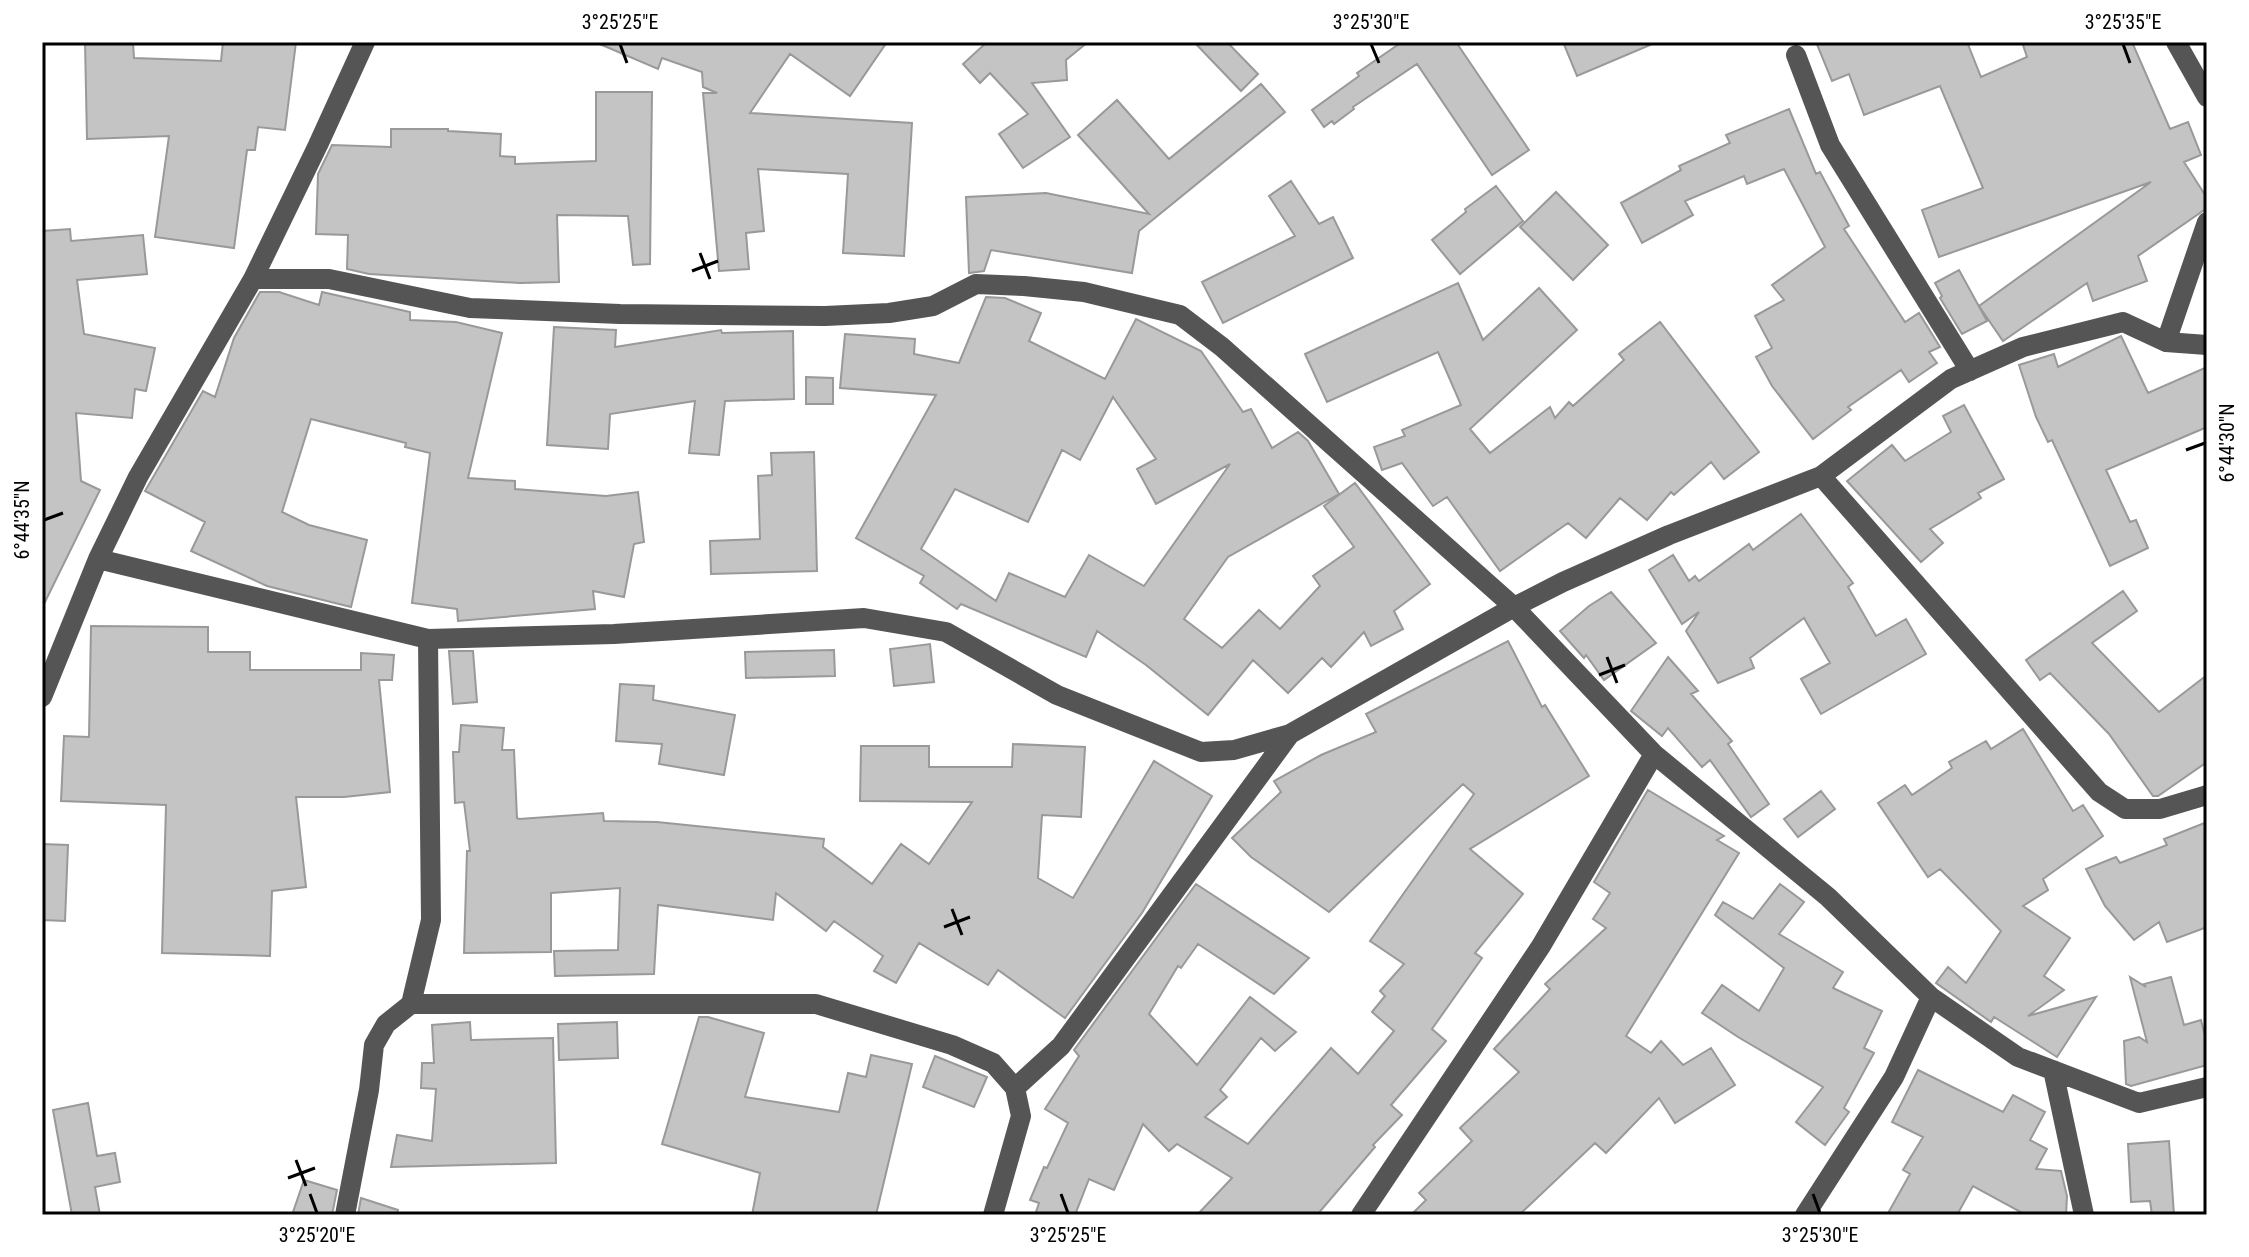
<svg xmlns="http://www.w3.org/2000/svg" width="2249" height="1257" font-family="'Roboto Condensed',sans-serif">
<style>
.building{fill:#c4c4c4;stroke:#999;stroke-width:2;fill-rule:evenodd}
.lines{fill:none;stroke-linecap:round;stroke-linejoin:round}
.minor{stroke:#555;stroke-width:20}
.ticks{fill:none;stroke:#000;stroke-width:3}
.neatline{fill:none;stroke:#000;stroke-width:3}
.ticks-label{font-size:20px;text-anchor:middle;fill:#000}
</style>
<rect width="100%" height="100%" fill="#fff"/>
<path class="building" d="M85 42H133L134 58 221 61 223 42H296L285 130 258 127 255 150H247L234 248 155 237 169 136 87 139Z
M595 42H887L850 96 790 54 750 113 912 123 904 256 843 253 848 174 758 169 764 231 746 233 749 269 719 271 703 93H717L703 87 702 72 662 58 658 69Z
M987 42H1088L1066 60 1067 80 1032 83 1070 137 1023 168 999 134 1028 114 990 73 980 83 963 64Z
M1194 42H1227L1258 74 1241 91Z
M1402 42H1456L1529 150 1492 175 1417 64 1353 107 1354 109 1334 124 1332 121 1324 127 1312 110 1359 76 1357 73Z
M1563 42H1657L1577 76Z
M1816 42H1967L1981 77 2027 57 2022 42H2132L2170 129 2188 122 2201 155 2184 162 2207 198V208L2138 256 2147 281 2093 301 2087 283 2003 341 1979 306 2151 182 1939 257 1922 210 1983 188 1940 86 1864 115 1849 74 1832 81Z
M1261 84 1285 112 1139 231 1132 273 991 250 984 271 969 273 966 197 1046 193 1149 214 1078 135 1117 100 1169 159Z
M596 92H652L650 264 633 265 628 216 557 215 559 282 520 283 369 274 347 269 348 235 316 234 318 174 332 145 391 147V129H448V131L501 134 500 156 515 157V164L596 161Z
M1789 109 1816 174 1820 172 1849 226 1844 229 1905 322 1919 313 1940 347 1929 352 1937 363 1909 382 1901 370 1848 407 1851 410 1813 439 1772 386 1756 357 1772 348 1755 316 1784 300 1772 285 1825 247 1784 169 1747 184 1744 176 1685 201 1693 215 1642 243 1621 203 1681 170 1679 166 1730 143 1726 135Z
M1291 181 1319 224 1333 217 1353 258 1223 323 1202 282 1295 236 1269 196Z
M1496 186 1523 221 1460 274 1432 240 1466 212 1465 209Z
M1556 192 1608 245 1573 280 1520 227Z
M70 229 71 241 143 235 147 274 77 280 84 334 155 348 146 391 135 389 132 418 76 413 81 481 100 490 42 608V231Z
M1959 270 1987 321 1962 334 1940 298 1942 296 1935 283Z
M1458 283 1483 340 1539 288 1577 330 1470 429 1490 453 1550 407 1555 418 1569 402 1573 406 1624 360 1619 354 1660 322 1759 452 1724 479 1711 462 1674 495 1671 492 1647 520 1620 498 1586 538 1568 523 1500 571 1447 497 1433 506 1402 463 1382 470 1374 447 1405 436 1402 430 1461 405 1438 352 1327 402 1305 354Z
M260 292H279L319 305 322 292 410 312V320L456 322 502 333 468 478 515 481V489L606 496 638 492 644 542 634 544 624 597 593 591 595 609 458 621 457 609 412 603 430 453 405 447 406 443 311 419 282 512 309 525 367 540 351 607 267 586 191 551 205 522 145 491 203 391 215 397 234 338Z
M986 297 1005 298 1041 313 1029 341 1105 379 1136 319 1201 351 1243 412 1251 409 1272 448 1298 432 1308 441 1339 494 1228 557 1184 619 1222 648 1259 610 1280 629 1320 586 1313 576 1354 547 1324 506 1355 483 1430 584 1394 611 1403 629 1371 646 1364 632 1331 667 1322 658 1288 693 1253 660 1208 715 1146 665 1097 631 1086 657 961 604 957 609 920 583 924 576 856 538 936 395 840 388 845 334 915 339 914 354 959 363ZM1113 397 1156 459 1137 469 1156 504 1230 464 1144 586 1089 555 1065 597 1009 573 996 601 921 549 955 489 1028 522 1062 450 1080 460Z
M554 327 616 330 615 347 721 330 722 333 793 331 794 399 725 401 719 455 689 453 695 401 610 414 608 449 547 445Z
M2121 336 2148 393 2207 367V427L2106 470 2130 522 2136 520 2148 548 2110 566 2052 440 2048 442 2036 417 2019 365 2054 354 2058 367Z
M806 377 833 378V404H806Z
M1964 405 2004 479 1978 493 1981 498 1930 529 1943 543 1921 562 1847 481 1892 445 1905 461 1951 432 1943 416Z
M814 452 817 571 711 574 710 541 760 539 758 476 772 475 771 453Z
M1801 514 1853 583 1848 587 1876 636 1906 619 1926 654 1821 714 1801 679 1830 663 1804 618 1750 658 1754 668 1718 683 1686 631 1699 612 1682 624 1649 570 1673 555 1689 581 1695 576 1699 581 1749 544 1753 550Z
M2123 591 2137 611 2092 643 2159 712 2207 675V762L2158 796H2153L2109 734 2050 673 2040 680 2026 660Z
M1611 592 1656 643 1604 680 1586 655 1584 658 1560 631 1589 606Z
M91 626 208 627V652H250V670H361V653L394 655 392 680H379L390 792 344 797H296L306 887 272 891 270 956 162 953 166 805 61 801 64 736 89 737Z
M1508 641 1542 707 1545 705 1589 776 1470 849 1523 894 1475 953 1482 958 1432 1029 1446 1041 1391 1105 1402 1115 1373 1145 1375 1147 1317 1215H1197L1232 1178 1177 1144 1169 1151 1143 1124 1114 1190 1089 1179 1075 1215H1035L1039 1203 1030 1200 1044 1167 1047 1168 1068 1123 1045 1109 1079 1056 1074 1050 1196 884 1309 958 1274 994 1198 944 1181 968 1178 966 1149 1014 1197 1065 1250 997 1296 1032 1275 1051 1261 1038 1220 1090 1227 1097 1205 1117 1248 1144 1331 1048 1358 1074 1394 1031 1372 1012 1385 996 1380 991 1404 964 1370 941 1474 794 1463 784 1329 912 1251 857 1232 838 1281 792 1274 781 1321 755 1376 732 1366 714Z
M930 644 934 682 894 686 890 649Z
M834 650 835 676 746 678 745 652Z
M449 651H473L477 702 453 704Z
M1668 657 1698 691 1691 694 1732 741 1728 744 1769 804 1751 817 1710 760 1702 767 1668 728 1662 736 1631 711Z
M620 684 654 686 653 700 735 715 724 775 659 764 662 744 616 741Z
M461 725 504 728 502 750H514L517 818 519 819 603 813 604 821 657 822 824 839 823 847 872 884 901 844 929 864 972 802 860 801 861 746H929V767H1012L1013 744 1085 747 1081 817 1042 815 1038 878 1073 898 1154 761 1212 796 1142 913 1065 1018 998 970 988 985 919 943 896 983 874 971 883 956 834 921 826 931 776 893 773 920 658 905 654 974 555 976 554 951 618 950 620 888 551 893V952L464 953 467 851H470L464 802 455 803 453 752H459Z
M2023 729 2073 811 2083 805 2103 836 2043 879 2048 890 2023 906 2070 938 2044 976 2064 990 2028 1016 2096 997 2057 1057 1994 1017 1991 1022 1936 983 1948 967 1966 983 2001 931 1940 869 1928 877 1878 803 1905 785 1912 795 1952 768 1949 762 1986 741 1991 749Z
M1648 790 1724 836 1717 840 1739 853 1626 1036 1651 1053 1661 1041 1683 1065 1711 1048 1735 1085 1675 1123 1659 1098 1606 1153 1595 1143 1519 1215H1411L1426 1200 1419 1193 1472 1141 1460 1128 1519 1072 1494 1049 1550 989 1545 984 1606 928 1593 919 1610 893 1594 882Z
M1821 791 1835 809 1798 837 1784 819Z
M2207 822V927L2167 942 2159 922 2134 940 2105 906 2086 869 2116 857 2120 863 2167 845 2164 839Z
M42 844 68 845 65 921 42 920Z
M1780 884 1804 902 1779 934 1843 972 1833 988 1882 1011 1864 1048 1874 1053 1844 1108 1849 1112 1825 1145 1796 1122 1823 1087 1738 1037 1702 1013 1722 985 1759 1011 1784 968 1715 915 1723 902 1753 919Z
M2130 977 2146 987 2144 984 2171 977 2184 1025 2201 1020 2207 1044V1065L2131 1086 2126 1084 2124 1041 2139 1037 2147 1042Z
M699 1017H708L764 1033 745 1097 839 1112 848 1073 866 1077 871 1055 912 1064 876 1215H752L760 1173 662 1144Z
M470 1022 471 1040 553 1038 556 1163 391 1167 397 1135 432 1141 436 1089 421 1088 422 1063H434L432 1025Z
M617 1022 618 1058 559 1060 558 1024Z
M935 1056 987 1077 974 1107 923 1087Z
M1918 1070 2003 1112 2013 1095 2045 1112 2030 1140 2047 1149 2036 1169 2061 1171 2067 1196 2066 1215H2026L1973 1186 1957 1215H1887L1910 1174 1903 1170 1923 1137 1892 1122Z
M88 1103 97 1156 115 1153 120 1182 95 1187 100 1215H72L53 1110Z
M2169 1141 2174 1215H2152L2150 1201 2131 1202 2128 1144Z
M304 1180 337 1190 332 1215H292Z
M361 1198 398 1210 397 1215H358Z"/>
<g class="lines">
<path class="minor" d="M2176 42 2207 97
M1796 55 1830 145 1970 371
M253 279H329L470 308 620 314 825 316 889 313 933 306 976 284 1024 286 1084 292 1180 315 1222 347 1514 607 1654 754 1541 946 1361 1215
M2166 342 2207 222
M1821 476 2099 792 2125 809H2160L2207 795
M98 559 428 639 614 634 864 618 946 632 1057 695 1201 752 1234 750 1290 734 1514 607 1563 582 1669 535 1821 476 1951 379 2023 347 2123 322 2166 342 2207 345
M42 697 98 559 138 477 253 279 318 145 365 42
M1654 754 1828 897 1931 997 2018 1057 2139 1103 2207 1087
M411 1004H816L952 1045 993 1063 1015 1088 1021 1116 993 1215
M2053 1070 2084 1215
M1015 1088 1061 1046 1290 734
M345 1215 369 1090 374 1045 386 1024 411 1004 431 920 428 639
M1805 1215 1894 1077 1931 997"/>
</g>
<path class="ticks" d="M620 44 627 63M1371 44 1379 63M2123 44 2130 63M700 253 710 279M692 271 718 261M2186 450 2205 443M44 520 63 513M1607 657 1617 683M1599 675 1625 665M952 909 962 935M944 927 970 917M296 1160 306 1186M288 1178 315 1168M310 1194 317 1213M1061 1194 1068 1213M1813 1194 1820 1213"/>
<rect width="2249" height="1257" fill="none" stroke="#ffffff" stroke-width="88"/>
<rect x="44" y="44" width="2161" height="1169" class="neatline"/>
<g class="ticks-label">
<text x="620" y="29">3°25'25"E</text>
<text x="1371" y="29">3°25'30"E</text>
<text x="2123" y="29">3°25'35"E</text>
<text transform="translate(2227 443) rotate(-90)" y="7">6°44'30"N</text>
<text transform="translate(22 520) rotate(-90)" y="7">6°44'35"N</text>
<text x="317" y="1242">3°25'20"E</text>
<text x="1068" y="1242">3°25'25"E</text>
<text x="1820" y="1242">3°25'30"E</text>
</g>
</svg>
